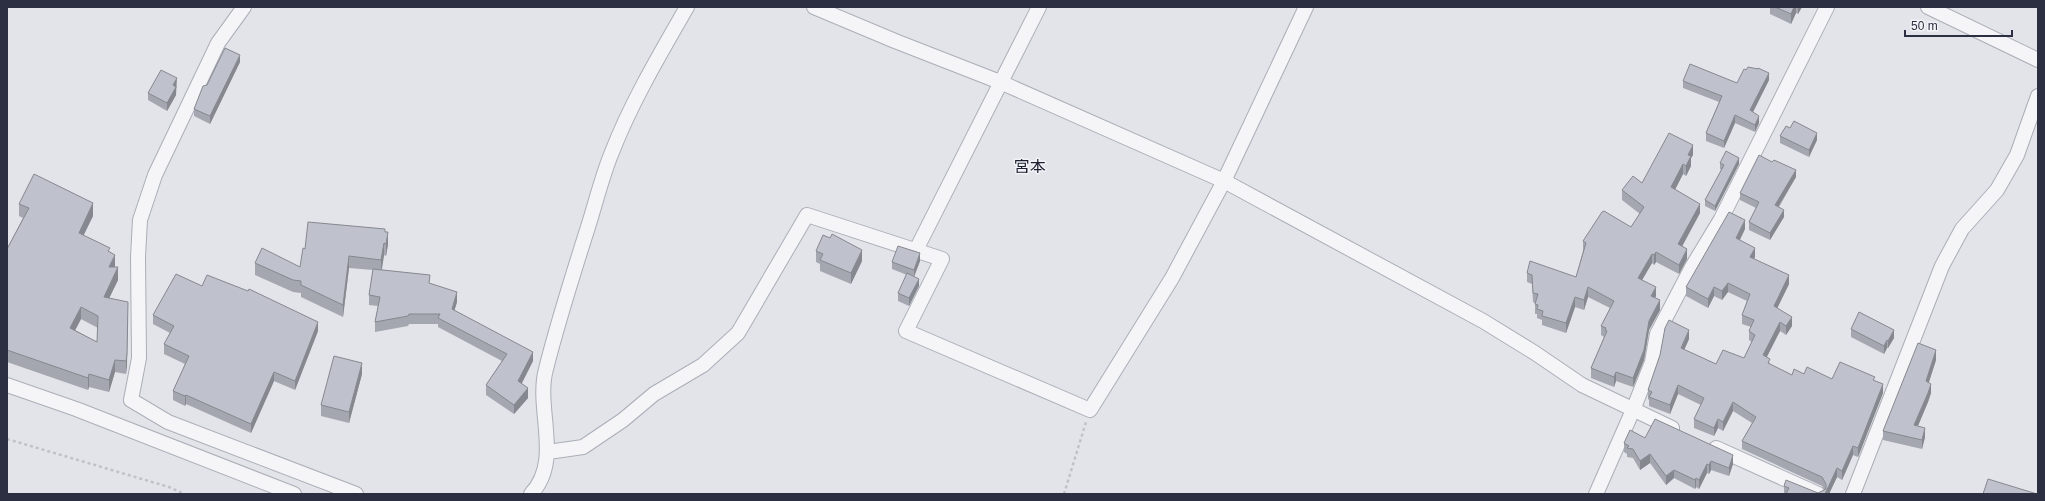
<svg xmlns="http://www.w3.org/2000/svg" width="2045" height="501" font-family="Helvetica,'Noto Sans JP',sans-serif">
<style>
.lines{fill:none;stroke-linecap:round;stroke-linejoin:round}
.minor-casing{stroke:#abaeb7;stroke-width:16}
.path{stroke:#c0c2c8;stroke-width:2.5;stroke-dasharray:3 3;stroke-linecap:butt}
.minor{stroke:#f5f5f8;stroke-width:14}
.wall{fill:#a4a7af;fill-rule:evenodd}
.shaded-wall{fill:#86888f}
.building{fill:#bfc2cc;stroke:#86888f;fill-rule:evenodd}
.labels{text-anchor:middle;dominant-baseline:central;stroke-width:3;stroke-linejoin:round;paint-order:stroke}
.quarter-label{font-size:16px;fill:#1d2032;stroke:#f2f3f7}
</style>
<rect width="100%" height="100%" fill="#e2e4ea"/>
<g class="lines">
<defs>
<path id="minor" d="M244 7 218 43 155 175 140 220 138 257 139 358 131 400 168 422 356 494
M814 7 895 41 1000 82 1224 181 1483 321 1535 353 1582 385 1672 428
M1928 7 2038 60
M916 250 1039 7
M7 385 76 409 294 494
M1716 448 1818 494
M548 452 583 447 623 420 654 394 703 365 738 333 807 215 942 259 906 331 1090 410 1172 278 1224 181 1306 7
M531 494C563 460 535 409 546 369 558 321 573 274 588 227 596 202 602 176 612 152 632 101 660 54 687 7
M1596 494 1633 410 1652 362 1657 334 1692 267 1721 219 1827 7
M1853 494 1942 266 1962 229 1997 190 2017 155 2038 96"/>
</defs>
<use href="#minor" class="minor-casing"/>
<path class="path" d="M7 439 169 487 184 494
M1064 494 1086 422"/>
<use href="#minor" class="minor"/>
</g>
<path class="wall" d="M1770 7H1802L1798 14 1796 13 1791 24 1770 14Z
M240 62 210 124 194 116V109L207 85Z
M1769 80 1753 112 1759 123 1755 132 1735 123 1724 148 1706 141V133L1719 102 1683 88V81L1737 83Z
M177 86 176 88V95L167 111 148 100V93Z
M1780 136 1817 140 1809 157 1780 143Z
M1693 155 1691 158V166L1686 176 1683 174 1675 190 1700 213 1682 246 1687 259 1679 274 1656 262 1654 265 1652 263 1642 280 1656 296 1655 298 1660 310 1649 330 1644 360 1633 387 1616 381 1614 387 1591 378V368L1604 337 1601 335V326L1610 308 1588 297 1584 310 1575 307 1566 333 1542 325V320L1537 318V314H1535V303L1533 302 1532 284 1527 282V273L1576 277 1583 251V241L1631 227 1640 214 1622 200V190L1642 183Z
M1720 163 1739 164 1715 211 1705 206V200L1722 170 1720 169Z
M1796 177 1779 207 1784 217 1770 240 1749 230V222L1756 208 1740 200V193Z
M19 204 93 216 83 235 110 252 118 280 109 298 128 314 126 374 115 372 109 392 89 387 88 390 7 362V249L23 218 19 216ZM81 319 98 328 97 342 75 330Z
M1745 229 1740 240 1755 257 1754 259 1789 284 1777 308 1792 326 1786 335 1780 331 1767 357 1770 364 1792 375 1804 374 1832 379 1875 381 1883 393 1858 457 1853 455 1842 480 1837 477 1829 494H1784V486L1818 493 1824 490 1822 486 1742 449V441L1752 423 1733 411 1723 431 1718 428 1714 436 1694 428V419L1701 405 1678 394 1670 414 1649 406V400L1648 399V390L1689 339 1684 350 1716 364 1744 358 1752 342 1749 340V331L1751 327 1742 324V315L1747 301 1728 292 1722 300 1714 296 1708 308 1686 296V287Z
M385 232 388 244 386 256 384 255 382 270 430 284 457 302 454 310 533 361 521 384 528 398 514 414 486 395V385L502 361 438 327V324H409L408 326 375 332V322L378 306 369 305V295L373 270 349 268 343 317 301 297V293L293 292 255 275V263L300 267 305 249Z
M816 251 862 261 851 284 820 271V264L816 262Z
M920 261 914 276 919 286 909 306 898 301V293L907 275 892 269V262Z
M202 286 318 331 295 390 274 381 251 433 186 404 185 406 173 400V391L185 364 164 354V344L170 333 153 324V315Z
M1851 329 1894 338 1888 348H1887L1884 354 1851 337Z
M1936 360 1929 382 1931 393 1928 402 1918 426 1925 437 1922 449 1883 440V431Z
M362 374 349 423 321 416V405Z
M1645 438 1733 464 1729 476 1711 470 1709 474 1707 473 1699 489 1696 487 1695 489 1674 478 1666 485 1650 463 1640 470 1633 458 1627 457V454L1624 452V443Z"/>
<path class="shaded-wall" d="M1794 7H1796V13L1791 24V14Z
M1798 7H1802L1798 14Z
M240 55V62L210 124V116Z
M1769 73V80L1750 118V110Z
M177 78 176 95 167 111V103L173 85Z
M1735 115V123L1724 148V141Z
M1759 116V123L1755 132V125Z
M1817 133V140L1809 157V150Z
M1693 145V155L1691 158V166L1686 176V166L1688 155Z
M1739 158V164L1715 211V206Z
M1683 164V174L1671 197V187Z
M1796 170V177L1775 212V205Z
M93 203V216L79 245V233Z
M1700 204V213L1678 254V244Z
M1784 210V217L1770 240V233Z
M1745 220V229L1736 247V238Z
M388 232V244L386 256V244Z
M384 243V255L381 272V260Z
M1755 248V257L1750 266V257Z
M1687 249V259L1679 274V265Z
M862 250V261L851 284V273Z
M1656 252V262L1654 265V255Z
M920 253V261L914 277V270Z
M1652 254V263L1638 287V278Z
M115 255V267L109 280V267Z
M349 256V268L343 317V305Z
M118 267V280L104 309V297Z
M1789 275V284L1774 315V306Z
M919 279V286L909 306V298Z
M1728 283V292L1722 300V291Z
M1588 287V297L1584 310V300Z
M1656 287V296L1651 305V296Z
M1714 287V296L1708 308V299Z
M457 292V302L452 319V309Z
M1575 297V307L1566 333V323Z
M1660 300V310L1649 330 1644 360 1633 387V378L1649 321Z
M128 302 127 367 126 374V361Z
M81 307V319L70 340V328Z
M1792 317V326L1786 335V326Z
M318 322V331L295 390V381Z
M1780 322V331L1763 364V355Z
M1689 330V339L1681 357V348Z
M1894 330V338L1888 348V341Z
M1887 340V348L1884 354V346Z
M1936 350V360L1926 391V381Z
M533 352V361L518 391V381Z
M115 360V372L109 392V380Z
M362 363V374L349 423V412Z
M274 372V381L251 433V424Z
M1616 372V381L1614 387V377Z
M89 374V387L88 390V378Z
M1883 384V393L1858 457V448Z
M1931 384V393L1928 402 1914 435V425Z
M1678 385V394L1670 414V405Z
M528 388V398L514 414V405Z
M186 395V404L185 406V396Z
M1733 402V411L1723 431V422Z
M1718 419V428L1714 436V428Z
M1925 428V437L1922 449V440Z
M1853 446V455L1842 480V471Z
M1650 454V463L1640 470V461Z
M1733 455V464L1729 476V468Z
M1711 461V470L1709 474V465Z
M1707 464V473L1699 489V480Z
M1837 468V477L1829 494H1825Z
M1674 470V478L1666 485V476Z
M1696 478V487L1695 489V480Z"/>
<path class="building" d="M1775 7H1794L1791 14Z
M225 48 240 55 210 116 194 109 203 86 207 85Z
M1690 64 1737 83 1744 69 1746 70 1748 67 1758 69V68L1769 73 1750 110 1759 116 1755 125 1735 115 1724 141 1706 133 1722 96 1683 81Z
M161 70 177 78 173 85 176 87 167 103 148 93Z
M1794 121 1817 133 1809 150 1780 136 1786 126 1790 128Z
M1669 133 1693 145 1688 155 1691 156 1686 166 1683 164 1671 187 1700 204 1678 244 1687 249 1679 265 1656 252 1654 255 1652 254 1638 278 1656 287 1651 296 1660 300 1649 321 1644 350 1633 378 1616 372 1614 377 1591 368 1607 331 1605 330 1606 328 1601 326 1614 301 1588 287 1584 300 1575 297 1566 323 1542 316 1543 311 1537 309 1538 305 1535 304 1538 294 1533 293 1532 275 1527 273 1530 261 1576 277 1586 243 1583 241 1602 212 1604 211 1631 227 1644 207 1622 190 1633 176 1642 183Z
M1726 151 1739 158 1715 206 1705 200 1724 165 1720 163Z
M1759 155 1772 162 1774 160 1796 170 1775 205 1784 210 1770 233 1749 222 1759 202 1740 193Z
M34 174 93 203 79 233 110 248 108 251 115 255 109 267H118L104 297 128 302 127 354 126 361 115 360 109 380 89 374 88 378 7 350V249L29 208 19 204ZM81 307 98 316 97 342 70 328Z
M1729 212 1745 220 1736 238 1755 248 1750 257 1789 275 1774 306 1792 317 1786 326 1780 322 1763 355 1770 359 1768 363 1792 375 1794 369 1804 374 1807 367 1832 379 1840 362 1875 377 1873 380 1883 384 1858 448 1853 446 1842 471 1837 468 1825 494H1786L1789 488 1784 486 1786 480 1818 493 1826 489V484L1822 477 1742 441 1756 417 1733 402 1723 422 1718 419 1714 428 1694 419 1704 398 1678 385 1670 405 1649 397 1652 392 1648 390 1660 355 1665 328 1669 320 1689 330 1681 348 1716 364 1723 350 1744 358 1755 335 1749 331 1754 320 1742 315 1750 294 1728 283 1722 291 1714 287 1708 299 1686 287Z
M308 222 385 229V232H388L386 244 384 243 381 260 349 256 343 305 301 285V281L293 280 255 263 262 248 300 267 303 248 305 249Z
M832 234 862 250 851 273 820 260 823 254 816 251 823 235 830 238Z
M898 246 920 253 914 270 892 262Z
M373 269 430 275 429 283 457 292 452 309 533 352 518 381 528 388 514 405 486 385 507 354 438 318 440 314H409L408 316 375 322 380 297 369 295Z
M907 273 919 279 909 298 898 293Z
M176 274 202 286 207 275 248 291 249 289 318 322 295 381 274 372 251 424 186 395 185 396 173 391 189 356 164 344 174 326 153 315Z
M1859 312 1894 330 1888 341 1887 340 1884 346 1851 329Z
M1918 343 1936 350 1926 381 1931 384 1928 393 1914 425 1925 428 1922 440 1883 431Z
M334 356 362 363 349 412 321 405Z
M1655 419 1733 455 1729 468 1711 461 1709 465 1707 464 1699 480 1696 478 1695 480 1674 470 1666 476 1650 454 1640 461 1633 449 1627 448 1629 446 1624 443 1630 430 1645 438Z
M1988 479 2037 494H1983Z"/>
<g class="labels">
<g class="quarter-label">
<text x="1030" y="166">宮本</text>
</g>
</g>
<rect width="2045" height="501" fill="none" stroke="#2b2f41" stroke-width="16"/>
<path d="M1905 30v6h107v-6" fill="none" stroke="#2b2f41" stroke-width="2"/>
<text x="1911" y="30" font-size="12" fill="#2b2f41" stroke="#f2f3f7" stroke-width="3" paint-order="stroke">50 m</text>
</svg>
